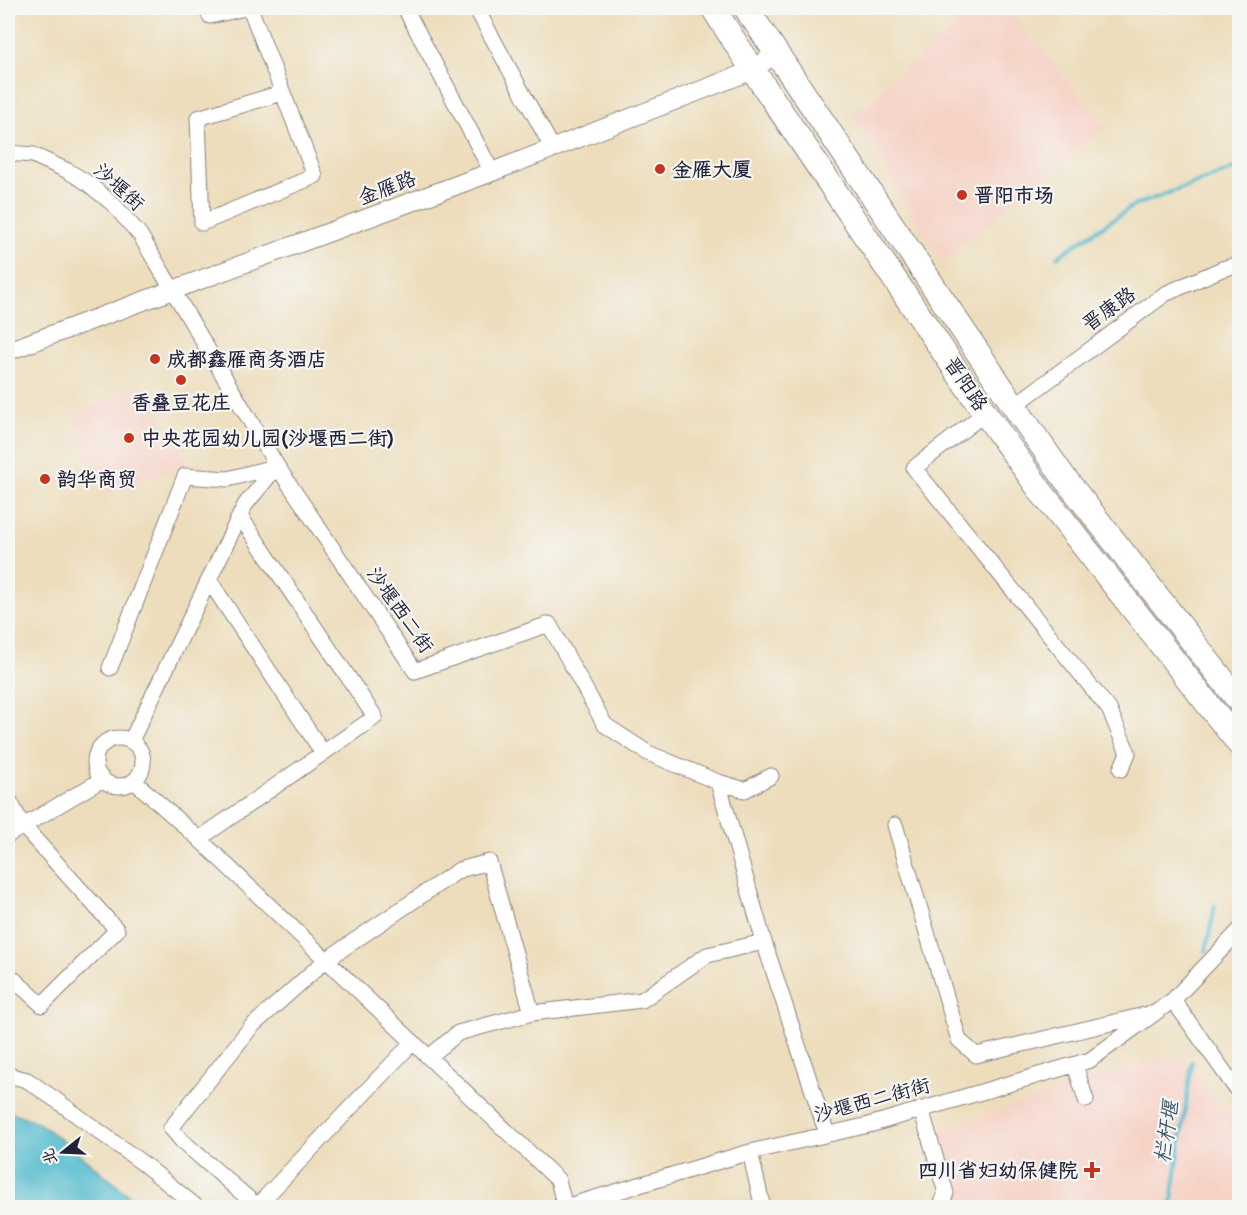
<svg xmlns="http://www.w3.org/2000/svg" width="1247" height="1215" font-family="Pangolin,'LXGW WenKai TC',sans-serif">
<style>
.built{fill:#f6d1c5}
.water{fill:#50bacd;stroke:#396e84;stroke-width:1.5}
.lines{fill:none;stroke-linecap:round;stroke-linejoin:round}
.stream{stroke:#50bacd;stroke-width:4}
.minor-casing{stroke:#88807c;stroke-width:17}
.tertiary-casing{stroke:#88807c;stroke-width:20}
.primary-casing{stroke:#88807c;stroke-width:26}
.minor{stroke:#fff;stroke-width:15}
.tertiary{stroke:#fff;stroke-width:18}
.primary{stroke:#fff;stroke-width:24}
.poi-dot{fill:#c8321e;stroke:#f6f6f2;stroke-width:2}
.labels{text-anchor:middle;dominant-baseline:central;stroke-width:4.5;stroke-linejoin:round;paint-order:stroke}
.poi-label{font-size:20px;font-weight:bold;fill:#22223b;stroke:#f6f6f2;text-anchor:start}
.street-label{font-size:20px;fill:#22223b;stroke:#f6f6f2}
.water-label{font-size:21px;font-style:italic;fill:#32576e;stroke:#f6f6f2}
</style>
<rect width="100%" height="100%" fill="#f6f6f2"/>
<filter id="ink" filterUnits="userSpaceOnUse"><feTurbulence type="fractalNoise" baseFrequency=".0167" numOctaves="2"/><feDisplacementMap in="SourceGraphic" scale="12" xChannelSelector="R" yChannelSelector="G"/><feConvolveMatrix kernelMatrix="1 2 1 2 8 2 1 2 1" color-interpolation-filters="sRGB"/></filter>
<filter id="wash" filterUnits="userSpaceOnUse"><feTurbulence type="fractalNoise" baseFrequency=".008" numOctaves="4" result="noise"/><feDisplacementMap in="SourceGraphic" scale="24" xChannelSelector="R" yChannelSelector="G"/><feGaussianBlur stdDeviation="1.35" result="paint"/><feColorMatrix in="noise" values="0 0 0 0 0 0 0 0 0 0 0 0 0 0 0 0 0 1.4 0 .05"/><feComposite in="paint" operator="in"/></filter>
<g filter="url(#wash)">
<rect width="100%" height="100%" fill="#edddbc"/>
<path class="built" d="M975 8H1007L1106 127 941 263 853 115Z
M140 384 190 463 106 496 73 414Z
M1159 1058 1185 1060 1239 1127V1207H954L934 1132Z"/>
<path class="water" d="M8 1111 37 1122 71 1147 143 1207H17L8 1200Z"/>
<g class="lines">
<path class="stream" d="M1057 257 1133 206 1240 167
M1206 951 1215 905
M1171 1208 1192 1062"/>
</g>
</g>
<g filter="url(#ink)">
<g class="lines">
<defs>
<path id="minor" d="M207 8 210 16 245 8
M250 8 315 176 202 223 198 118 282 93
M405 8 492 172
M476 8 553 149
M8 153 33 155 68 171 86 182 113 204 140 235 277 466 415 671 549 624 605 725 648 753 718 782 745 790 771 776
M1014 406 1165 294 1222 269 1240 264
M985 413 914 468 1109 709 1128 753 1121 769
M209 580 323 753
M110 668 185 476 228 479 277 466
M95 762a24 24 0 1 1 48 0a24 24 0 1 1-48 0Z
M131 741 245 505 277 466
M134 781 199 839 558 1180 565 1208
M718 782 764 942 827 1134
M8 798 23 826 117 930 42 1005 8 974
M895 825 959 1040 976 1055 1149 1014
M8 835 103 779
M199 839 375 717 240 516
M1173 1000 1240 1094
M413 1042 257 1206 182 1141 171 1128 251 1027 326 960 459 870 489 862 532 1013
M429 1057 458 1033 532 1013 642 1000 707 955 764 942
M1075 1065 1086 1100
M8 1075 27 1080 56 1100 145 1165 198 1208
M921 1109 946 1193 940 1208
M750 1152 763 1208
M565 1207 750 1152 869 1125 1090 1060 1173 1000 1240 930"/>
<path id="tertiary" d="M8 351 492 172 753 70 776 53"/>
<path id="primary" d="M713 8 753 70 985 413 1042 493 1240 745
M746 8 1014 406 1063 476 1240 702"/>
</defs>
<use href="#minor" class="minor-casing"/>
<use href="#tertiary" class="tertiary-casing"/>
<use href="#primary" class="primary-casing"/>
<use href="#minor" class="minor"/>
<use href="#tertiary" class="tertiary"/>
<use href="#primary" class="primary"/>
</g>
</g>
<g class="poi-dot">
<circle cx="660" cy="169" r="6"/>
<circle cx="962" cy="195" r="6"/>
<circle cx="155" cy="359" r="6"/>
<circle cx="181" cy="380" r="6"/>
<circle cx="129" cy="438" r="6"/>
<circle cx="45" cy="479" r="6"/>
<path d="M1089 1161h6v6h6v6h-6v6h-6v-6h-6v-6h6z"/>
</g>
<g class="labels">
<g class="poi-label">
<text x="672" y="169">金雁大厦</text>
<text x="974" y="195">晋阳市场</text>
<text x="167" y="359">成都鑫雁商务酒店</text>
<text x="181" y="402" text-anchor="middle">香叠豆花庄</text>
<text x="141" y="438">中央花园幼儿园(沙堰西二街)</text>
<text x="57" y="479">韵华商贸</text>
<text x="1078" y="1170" text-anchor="end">四川省妇幼保健院</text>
</g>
<g class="street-label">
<text transform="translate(119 187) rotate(42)">沙堰街</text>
<text transform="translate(387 188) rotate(-21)">金雁路</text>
<text transform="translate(1109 309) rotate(-36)">晋康路</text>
<text transform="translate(966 384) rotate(56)">晋阳路</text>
<text transform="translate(400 610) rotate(55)">沙堰西二街</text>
<text transform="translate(872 1100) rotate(-15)">沙堰西二街街</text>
</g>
<g class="water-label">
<text transform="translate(1167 1132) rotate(-82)">栏杆堰</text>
</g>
</g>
<rect width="1247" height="1215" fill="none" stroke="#f6f6f2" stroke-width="30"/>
<g transform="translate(63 1152) rotate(252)" stroke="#f6f6f2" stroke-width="4.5" paint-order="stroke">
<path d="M0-4.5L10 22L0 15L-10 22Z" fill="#22223b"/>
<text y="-9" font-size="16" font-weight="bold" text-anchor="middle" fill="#22223b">北</text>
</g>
</svg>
